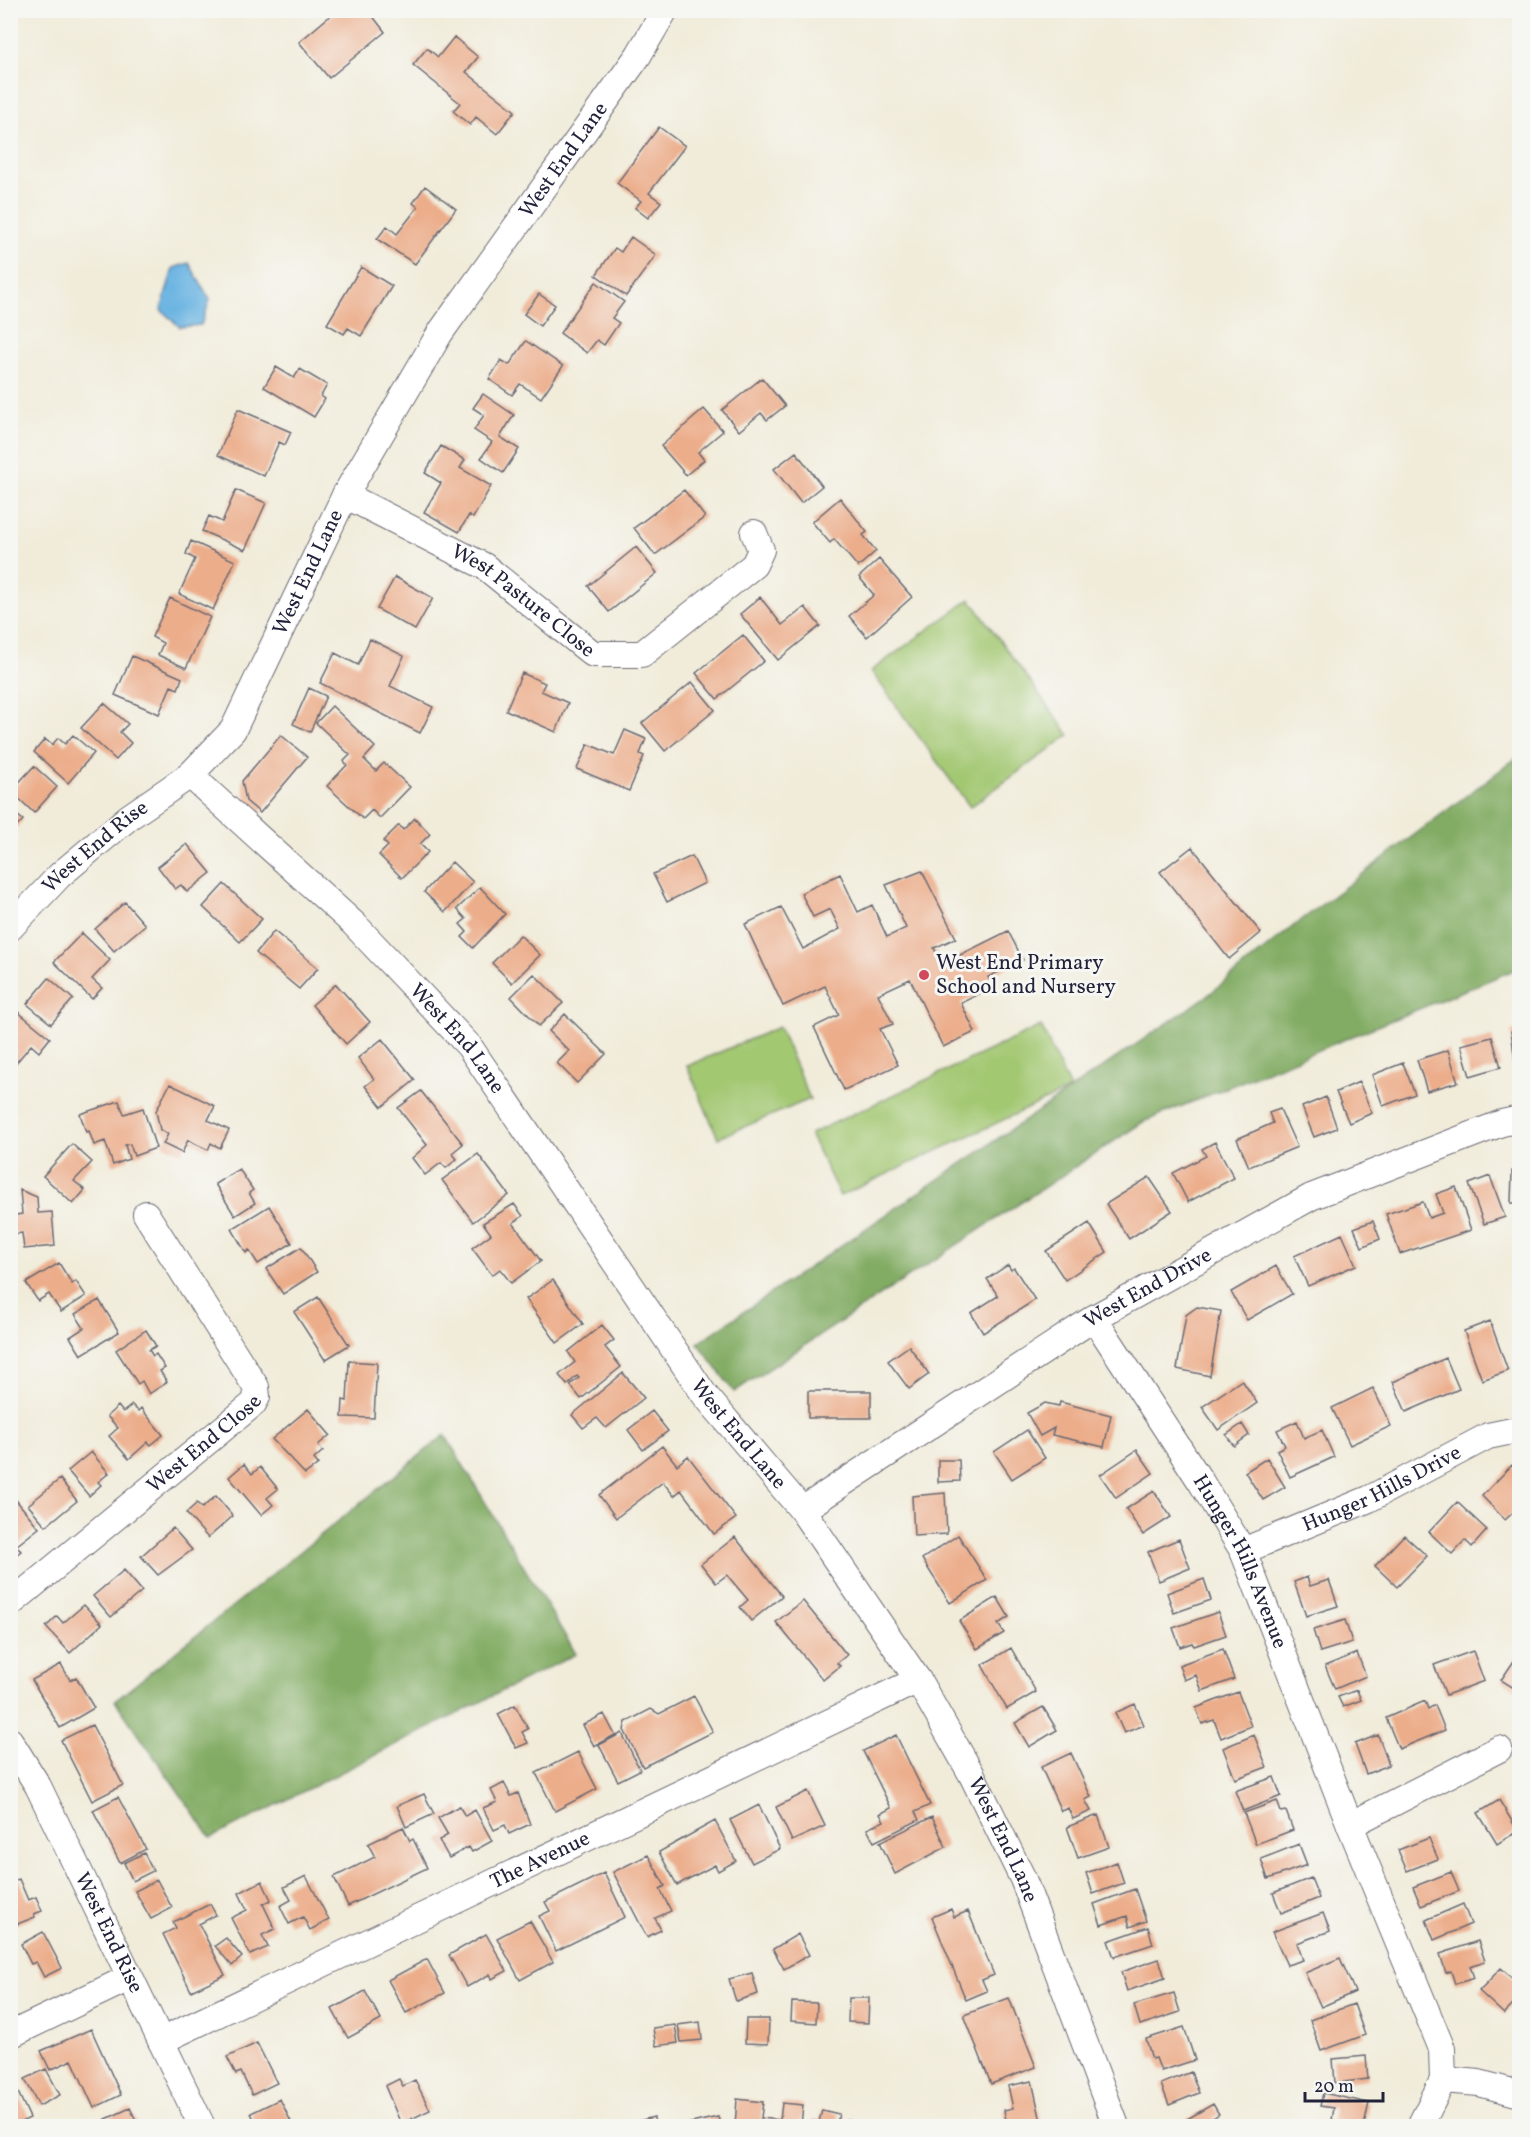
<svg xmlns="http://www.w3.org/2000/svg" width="1530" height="2137" font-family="Vollkorn,serif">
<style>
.green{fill:#a3c872;stroke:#627556;stroke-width:1.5}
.forest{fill:#82ac64;stroke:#526750;stroke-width:1.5}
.water{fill:#6ab4e2;stroke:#466b8e;stroke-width:1.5}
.building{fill:#ecad8b}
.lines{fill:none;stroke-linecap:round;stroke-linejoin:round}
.minor-casing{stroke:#6a6973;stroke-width:28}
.minor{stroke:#fff;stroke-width:26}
.poi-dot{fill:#d1495b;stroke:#f6f6f2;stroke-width:2}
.labels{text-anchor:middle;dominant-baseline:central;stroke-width:6;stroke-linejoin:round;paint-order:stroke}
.street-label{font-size:21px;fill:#22223b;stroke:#f6f6f2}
.poi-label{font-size:21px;fill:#22223b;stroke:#f6f6f2;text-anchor:start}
</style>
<rect width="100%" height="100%" fill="#f6f6f2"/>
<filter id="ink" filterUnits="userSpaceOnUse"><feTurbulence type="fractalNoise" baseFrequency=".0167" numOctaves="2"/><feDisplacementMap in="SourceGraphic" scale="12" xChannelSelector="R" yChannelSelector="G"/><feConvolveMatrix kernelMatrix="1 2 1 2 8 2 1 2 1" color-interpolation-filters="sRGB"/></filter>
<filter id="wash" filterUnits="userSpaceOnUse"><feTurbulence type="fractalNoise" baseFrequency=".008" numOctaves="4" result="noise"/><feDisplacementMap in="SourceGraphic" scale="24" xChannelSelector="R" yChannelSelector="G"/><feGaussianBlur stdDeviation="1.35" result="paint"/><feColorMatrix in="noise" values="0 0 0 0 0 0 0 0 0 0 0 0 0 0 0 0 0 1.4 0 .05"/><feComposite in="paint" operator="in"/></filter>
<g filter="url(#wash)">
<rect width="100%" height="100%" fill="#f1ecda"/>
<path class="green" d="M970 599 1069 735 970 807 871 671Z
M1041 1026 1070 1089 840 1196 810 1134Z
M779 1027 810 1099 718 1138 687 1066Z"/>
<path class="forest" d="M1519 756V968L1143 1122 734 1392 698 1343 1207 996 1296 924Z
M445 1435 576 1654 211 1838 115 1701Z"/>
<path class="water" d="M189 263 210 300 201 325 180 327 161 310 173 268Z"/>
<g id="blocks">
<path class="building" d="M337 10H368L385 32 329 78 299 42Z
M454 37 478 57 466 72 515 111 497 134 476 117 470 125 453 111 460 103 413 65 427 48 438 57Z
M659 127 685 146 649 193 661 202 648 218 635 208 641 201 617 183Z
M425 186 456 209 415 264 377 239 387 226 397 234 418 207 413 203Z
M631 237 656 255 626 296 596 275 615 248 621 252Z
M361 267 392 286 361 336 348 328 344 334 327 324Z
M596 282 624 302 612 318 619 323 604 345 597 340 587 353 560 333Z
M539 294 555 305 540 326 524 314Z
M526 341 563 366 541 398 520 384 512 395 489 379 501 360 509 365Z
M276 367 294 378 300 369 327 385 321 396 325 399 314 417 264 387Z
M762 378 785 406 767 420 761 413 739 431 722 410Z
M483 394 514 415 500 437 519 449 503 473 481 458 492 442 474 430 484 415 473 408Z
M238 409 291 432 285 445 279 442 264 476 218 455Z
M704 409 723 431 698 452 704 460 686 475 661 446Z
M441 446 465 460 460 468 491 486 473 518 469 515 459 532 424 512 441 483 425 473Z
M796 452 822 486 801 503 774 469Z
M236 490 266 503 245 550 202 531 209 516 222 522Z
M684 490 705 517 655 555 634 528Z
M840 498 867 532 863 535 876 551 858 567 834 539 830 543 812 522Z
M191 541 235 561 213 610 179 594 195 559 186 554Z
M636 547 657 573 609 612 588 586Z
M879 559 912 597 867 637 849 616 874 595 859 577Z
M395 577 433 598 415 630 377 609Z
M760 597 782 625 805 607 820 626 778 660 740 614Z
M170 598 210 617 186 668 158 655 163 643 152 637Z
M743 635 764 661 717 699 696 673Z
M370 639 404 656 390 686 433 707 420 733 320 683 335 653 358 665Z
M132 656 182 678 178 689 171 686 159 714 115 695Z
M522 673 545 683 541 691 568 703 556 732 506 710Z
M692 682 715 710 665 751 642 723Z
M309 688 326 696 310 732 293 724Z
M104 703 128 724 120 732 131 743 116 760 81 728Z
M332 706 375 747 364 759 376 771 384 763 410 787 380 818 372 810 363 819 327 786 347 765 344 761 350 755 316 723Z
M625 730 646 739 640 754 644 756 629 791 577 769 588 744 614 755Z
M73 735 94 753 68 783 34 752 45 739 52 745 58 738 65 744Z
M281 735 307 757 260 813 246 801 242 781Z
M34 766 57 787 34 813 11 791Z
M10 809 23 820 10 834Z
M415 818 430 834 420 844 428 852 402 878 379 855 388 846 383 841 399 825 403 830Z
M187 844 211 873 187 892 181 885 175 889 158 867Z
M1192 847 1261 933 1229 959 1160 872Z
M692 856 705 883 667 902 653 874Z
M452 862 473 882 445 912 424 892Z
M922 871 956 938 934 948 942 964 1008 931 1023 960 988 977 993 987 961 1003 975 1032 943 1047 910 979 878 994 893 1024 880 1029 898 1065 844 1090 814 1027 839 1015 825 986 783 1006 745 924 781 907 803 949 840 929 830 909 813 917 801 893 840 874 858 912 872 905 887 937 906 928 886 885Z
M224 884 262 919 240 942 203 907Z
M480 887 505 914 473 948 462 937 467 932 460 924 466 919 457 909Z
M125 902 145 925 114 951 95 929Z
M274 931 318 968 299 989 256 953Z
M82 933 110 960 92 979 102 988 92 999 54 962Z
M520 935 540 955 512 983 492 963Z
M534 974 563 1003 539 1026 511 997Z
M49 978 73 999 51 1024 27 1004Z
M336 984 370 1022 346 1044 312 1005Z
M12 1007 50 1038 39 1052 31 1045 16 1063 10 1058Z
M565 1014 606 1054 577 1083 557 1063 569 1051 549 1031Z
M1520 1029V1062H1515L1511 1031Z
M1492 1037 1501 1067 1470 1076 1461 1045Z
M382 1039 415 1080 382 1107 365 1086 374 1079 358 1058Z
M1448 1050 1458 1082 1427 1091 1417 1060Z
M1403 1063 1415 1094 1383 1106 1372 1075Z
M1359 1082 1372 1113 1349 1123 1336 1092Z
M170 1084 215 1106 208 1120 229 1130 220 1148 211 1143 208 1150 188 1140 182 1153 163 1144 168 1134 160 1130 156 1111Z
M421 1091 463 1144 452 1153 457 1159 446 1168 441 1163 425 1175 412 1158 427 1145 398 1108Z
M1326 1097 1337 1128 1314 1137 1302 1107Z
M119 1101 124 1114 143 1108 156 1148 134 1156 130 1144 125 1145 129 1159 113 1165 105 1141 94 1145 89 1131 86 1132 80 1114Z
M1280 1109 1297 1147 1249 1167 1237 1139 1273 1123 1269 1113Z
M1215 1142 1234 1178 1188 1202 1173 1173 1206 1156 1202 1149Z
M72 1144 92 1162 74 1181 85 1190 73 1204 43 1176Z
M478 1154 509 1195 473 1222 442 1180Z
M239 1169 253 1190 249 1193 255 1203 235 1216 215 1184Z
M1512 1171 1520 1172V1203H1511Z
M1490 1176 1505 1217 1484 1224 1469 1184Z
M1149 1177 1172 1211 1129 1239 1106 1204Z
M1456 1187 1471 1230 1400 1254 1386 1214 1423 1202 1429 1218 1443 1213 1436 1194Z
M20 1190 37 1197 38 1213 52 1212 55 1246 24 1249 22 1233 15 1234 10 1230V1216L22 1214Z
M514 1204 523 1216 513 1223 541 1261 511 1283 500 1269 492 1275 472 1248 491 1234 483 1223Z
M269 1206 292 1243 258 1264 249 1250 246 1253 232 1229Z
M1373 1221 1380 1239 1362 1247 1354 1228Z
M1089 1223 1107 1252 1065 1280 1046 1251Z
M1342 1234 1356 1265 1308 1286 1294 1256Z
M301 1247 317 1272 283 1294 266 1269Z
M59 1263 72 1284 76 1281 86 1296 61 1312 49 1294 38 1301 26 1283Z
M1008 1265 1011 1270 1014 1268 1035 1300 983 1333 971 1313 998 1296 987 1279Z
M1276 1266 1292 1294 1247 1320 1231 1292Z
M553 1280 583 1324 557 1343 526 1299Z
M318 1297 349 1345 325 1360 294 1312Z
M99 1300 119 1332 81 1355 70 1337 84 1328 75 1314Z
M1197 1307 1221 1311 1210 1376 1177 1369 1186 1315Z
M1490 1321 1508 1371 1482 1380 1464 1331Z
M602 1325 614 1340 605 1347 621 1367 581 1399 570 1385 579 1378 577 1376 567 1385 559 1375 575 1362 568 1352Z
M146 1330 156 1346 149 1350 153 1356 156 1354 165 1368 160 1371 167 1382 149 1394 142 1381 138 1384 116 1350Z
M909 1346 929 1374 909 1389 888 1361Z
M1446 1358 1459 1389 1406 1412 1393 1382Z
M349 1361 377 1363 374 1418 342 1417 343 1400 347 1401Z
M623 1373 644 1398 606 1428 597 1418 583 1428 572 1415Z
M1242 1380 1257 1403 1218 1430 1202 1407Z
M1373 1388 1391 1426 1350 1445 1332 1408Z
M808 1391H871V1418H808Z
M1060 1402 1111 1415 1104 1447 1052 1435 1054 1428 1040 1436 1027 1413 1045 1403 1059 1406Z
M132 1405 138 1411 141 1408 163 1435 151 1445 148 1442 129 1459 109 1436 118 1428 107 1416 118 1406 123 1412Z
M308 1409 330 1435 318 1445 323 1451 314 1459 318 1464 305 1474 272 1439Z
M652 1411 668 1431 643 1450 628 1430Z
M1297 1421 1304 1438 1322 1430 1334 1457 1290 1477 1277 1450 1285 1446 1277 1430Z
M1242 1424 1249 1435 1234 1446 1226 1435Z
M1027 1430 1045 1458 1012 1479 994 1452Z
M662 1446 677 1465 688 1456 736 1518 714 1534 681 1490 674 1496 663 1482 616 1518 599 1495Z
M1137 1450 1153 1473 1116 1498 1100 1475Z
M91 1452 109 1473 98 1482 101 1485 89 1496 68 1471Z
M1267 1458 1285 1487 1263 1500 1245 1472Z
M938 1460H959L960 1481 938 1482Z
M244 1464 252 1474 260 1467 278 1489 267 1498 273 1505 261 1515 229 1477Z
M1512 1465 1520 1473V1506L1505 1520 1482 1496Z
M60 1479 77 1501 46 1526 28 1505Z
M1154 1491 1171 1517 1143 1535 1126 1509Z
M945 1493 947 1534 914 1536 912 1496Z
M216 1496 233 1516 208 1538 186 1513 197 1503 202 1508Z
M16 1500 39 1528 16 1546 21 1551 10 1560V1504Z
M1457 1502 1487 1530 1472 1547 1465 1540 1452 1554 1429 1532Z
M173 1528 192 1550 158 1575 141 1556Z
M958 1535 987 1580 950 1603 922 1559Z
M1404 1535 1427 1556 1397 1587 1375 1566Z
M735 1537 782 1596 751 1621 740 1607 748 1600 727 1575 716 1583 701 1564Z
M1179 1539 1190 1568 1159 1581 1148 1552Z
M124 1570 142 1591 111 1617 93 1596Z
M1307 1577 1310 1586 1329 1580 1338 1606 1306 1616 1294 1582Z
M1204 1579 1211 1600 1174 1613 1167 1593Z
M997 1597 1009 1617 998 1624 1004 1633 977 1649 959 1621Z
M803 1601 847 1655 837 1663 840 1666 823 1680 776 1622Z
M84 1605 102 1624 70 1653 46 1627 57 1616 63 1623Z
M1218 1612 1226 1635 1194 1646 1192 1643 1180 1647 1173 1628Z
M1345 1620 1352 1642 1320 1652 1313 1630Z
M1011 1648 1036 1692 1007 1709 982 1665Z
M1223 1649 1234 1679 1202 1691 1196 1675 1184 1680 1179 1665Z
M1473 1651 1484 1681 1446 1695 1434 1665Z
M1520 1652V1692L1501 1680Z
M1357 1653 1366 1676 1335 1689 1325 1666Z
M61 1664 70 1680 76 1677 94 1708 60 1728 32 1680Z
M1357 1690 1361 1700 1343 1707 1338 1697Z
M1238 1692 1251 1726 1221 1738 1214 1720 1202 1724 1196 1708Z
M694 1696 713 1732 643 1767 624 1730 626 1722 651 1709 659 1714Z
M1425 1701 1428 1709 1435 1705 1445 1730 1399 1749 1386 1718Z
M1135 1704 1144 1725 1124 1733 1115 1713Z
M515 1705 528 1729 522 1732 528 1743 516 1748 498 1714Z
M1043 1707 1057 1730 1029 1747 1015 1723Z
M604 1714 615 1735 594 1746 583 1725Z
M92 1725 123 1785 92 1801 61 1740Z
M622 1733 640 1770 618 1781 599 1745Z
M896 1735 930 1805 915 1812 919 1820 874 1842 867 1829 884 1821 880 1814 891 1808 863 1751Z
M1254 1735 1267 1767 1235 1779 1223 1748Z
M1378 1735 1389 1765 1366 1774 1355 1744Z
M578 1752 597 1789 555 1811 536 1773Z
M1071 1753 1091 1797 1085 1800 1091 1811 1073 1819 1068 1808 1061 1811 1041 1767Z
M1274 1777 1281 1796 1243 1811 1235 1791Z
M504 1783 511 1796 518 1793 530 1824 509 1834 505 1825 494 1830 483 1808 497 1802 491 1790Z
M808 1791 825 1826 792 1841 776 1807Z
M424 1794 434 1814 406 1827 397 1806Z
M118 1797 146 1849 120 1863 93 1810Z
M1499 1800 1518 1831 1497 1844 1478 1813Z
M1277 1801 1281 1812 1286 1811 1293 1830 1256 1844 1244 1813Z
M759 1805 780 1849 752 1863 730 1820Z
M459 1806 465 1816 475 1810 492 1841 472 1852 469 1847 449 1858 439 1840 448 1835 438 1818Z
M1098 1815 1109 1847 1078 1858 1067 1827Z
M932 1817 946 1847 895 1874 880 1842Z
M715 1821 736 1861 718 1871 715 1865 677 1885 659 1852Z
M403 1827 410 1841 413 1839 427 1868 348 1906 334 1877 375 1857 368 1844Z
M1429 1838 1438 1859 1407 1871 1398 1850Z
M1299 1844 1307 1865 1268 1879 1261 1859Z
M144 1853 153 1871 133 1881 124 1863Z
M648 1855 665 1886 660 1889 671 1911 655 1918 661 1930 647 1937 613 1872Z
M1117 1862 1124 1883 1093 1894 1086 1873Z
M1451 1872 1459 1891 1421 1906 1413 1887Z
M604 1873 625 1917 556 1951 539 1916 550 1911 545 1902Z
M306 1876 329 1920 310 1930 303 1917 289 1924 280 1906 291 1900 284 1887Z
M1311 1878 1319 1898 1281 1913 1273 1893Z
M19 1879 28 1900 36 1897 42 1911 34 1914 35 1917 10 1927V1883Z
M157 1880 172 1908 151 1919 135 1891Z
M262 1881 271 1900 263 1904 275 1929 262 1935 268 1947 250 1955 231 1918 247 1910 239 1893Z
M1135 1889 1146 1921 1130 1927 1127 1916 1101 1925 1094 1904Z
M210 1904 216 1915 199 1924 225 1975 191 1991 163 1934 176 1928 173 1922Z
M1463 1904 1471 1924 1434 1940 1426 1920Z
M951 1909 954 1917 968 1911 994 1975 982 1980 987 1991 966 2000 932 1917Z
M1323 1913 1330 1931 1297 1943 1303 1960 1287 1965 1272 1932Z
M530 1921 553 1962 520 1980 497 1938Z
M1148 1927 1153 1944 1114 1957 1108 1941Z
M43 1932 62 1968 44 1977 36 1962 31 1964 21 1944Z
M486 1934 507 1971 492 1979 490 1974 467 1987 449 1955Z
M798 1934 809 1955 784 1969 773 1949Z
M226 1938 242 1957 232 1966 215 1946Z
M1478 1941 1485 1961 1470 1966 1474 1978 1455 1984 1451 1971 1446 1973 1440 1954Z
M1340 1958 1355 1992 1321 2007 1305 1973Z
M427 1959 445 1993 406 2013 388 1980Z
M1159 1959 1165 1978 1127 1991 1121 1972Z
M1501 1968 1520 1985V1998L1504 2014 1479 1991Z
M752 1973 758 1994 736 2001 729 1979Z
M365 1991 381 2020 348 2038 332 2009Z
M1174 1993 1180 2012 1140 2025 1134 2005Z
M849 1998H869L868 2023 848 2022Z
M1009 1998 1036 2067 991 2084 964 2015Z
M792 2002 817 2003 816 2023 791 2021Z
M1354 2004 1365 2035 1321 2051 1310 2020Z
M746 2019H769L768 2044 745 2043Z
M700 2022 702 2040 681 2042 678 2025Z
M675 2025 678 2043 656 2046 653 2028Z
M1184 2027 1195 2060 1161 2071 1156 2058 1152 2059 1146 2039Z
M91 2029 121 2095 94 2108 72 2060 50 2070 41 2051Z
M257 2043 277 2083 252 2095 241 2072 236 2074 227 2057Z
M1366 2056 1368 2079 1335 2083 1333 2059Z
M46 2069 60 2095 39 2106 25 2079Z
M1191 2072 1199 2093 1169 2105 1161 2084Z
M399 2079 403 2086 415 2080 430 2110 401 2124 385 2086Z
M1032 2081 1042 2126H1007L1004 2110 1013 2108 1008 2086Z
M16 2088 30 2118 17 2124 19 2126H10V2090Z
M1323 2093 1369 2103 1364 2126H1341L1342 2122 1332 2120 1334 2108 1320 2106Z
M280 2099 293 2126H257L251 2113Z
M737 2099 763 2102 761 2118 780 2120 782 2103 803 2105 801 2126H735Z
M1213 2104 1219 2114 1213 2118 1218 2126H1178L1177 2125Z
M130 2108 139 2126H91Z
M822 2110 839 2114 836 2126H812L813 2121 819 2122Z
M654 2117 655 2126H639L638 2121Z
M718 2117 721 2126H678Z
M847 2119 862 2123 861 2126H845Z"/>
</g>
</g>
<g filter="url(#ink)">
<use href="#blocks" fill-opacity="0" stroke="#6a6973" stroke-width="1.5"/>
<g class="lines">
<defs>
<g id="minor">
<path id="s1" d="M345 495 484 566 593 654H642L754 565 761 550 754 533"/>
<path id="s2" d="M190 775 354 924 469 1046 704 1394 802 1510 918 1680 972 1775 1023 1879 1116 2126"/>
<path id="s3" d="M10 928 60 875 129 817 190 775 233 730 345 495 440 333 638 56 665 10"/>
<path id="s4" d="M1094 1318 1201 1482 1243 1551 1350 1825 1442 2049 1443 2080 1420 2126"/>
<path id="s5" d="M802 1510 1094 1318 1311 1197 1502 1123 1520 1119"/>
<path id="s6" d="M1243 1551 1369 1499 1488 1436 1512 1431 1520 1433"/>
<path id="s7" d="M10 1604 253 1404 257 1397 256 1387 146 1214"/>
<path id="s8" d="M10 1741 38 1786 202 2126"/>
<path d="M1350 1825 1499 1749"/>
<path d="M10 2035 129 1978"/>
<path id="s9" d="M161 2041 918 1680"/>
<path d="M1443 2080 1479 2083 1520 2094"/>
</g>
</defs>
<use href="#minor" class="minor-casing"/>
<use href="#minor" class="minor"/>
</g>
</g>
<circle class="poi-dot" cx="924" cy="975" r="6"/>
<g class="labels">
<g class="street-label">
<text stroke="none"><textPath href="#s3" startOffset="960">West End Lane</textPath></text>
<text stroke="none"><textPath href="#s3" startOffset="474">West End Lane</textPath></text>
<text stroke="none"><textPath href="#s1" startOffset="208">West Pasture Close</textPath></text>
<text stroke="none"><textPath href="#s3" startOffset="118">West End Rise</textPath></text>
<text stroke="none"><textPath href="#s2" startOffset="376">West End Lane</textPath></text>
<text stroke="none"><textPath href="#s5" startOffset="411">West End Drive</textPath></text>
<text stroke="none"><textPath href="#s2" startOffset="862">West End Lane</textPath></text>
<text stroke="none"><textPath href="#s7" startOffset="252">West End Close</textPath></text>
<text stroke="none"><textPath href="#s6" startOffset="152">Hunger Hills Drive</textPath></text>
<text stroke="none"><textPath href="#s4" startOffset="285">Hunger Hills Avenue</textPath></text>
<text stroke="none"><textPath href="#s2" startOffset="1348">West End Lane</textPath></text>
<text stroke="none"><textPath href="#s9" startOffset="420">The Avenue</textPath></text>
<text stroke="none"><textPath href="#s8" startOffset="216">West End Rise</textPath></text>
</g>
<g class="poi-label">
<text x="936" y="963">West End Primary<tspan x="936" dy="24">School and Nursery</tspan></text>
</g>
</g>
<rect width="1530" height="2137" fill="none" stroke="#f6f6f2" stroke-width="36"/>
<path d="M1305 2092v9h78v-9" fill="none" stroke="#22223b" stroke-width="3"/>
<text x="1314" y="2092" font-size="18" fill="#22223b" stroke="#f6f6f2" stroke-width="4.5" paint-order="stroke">20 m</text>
</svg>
